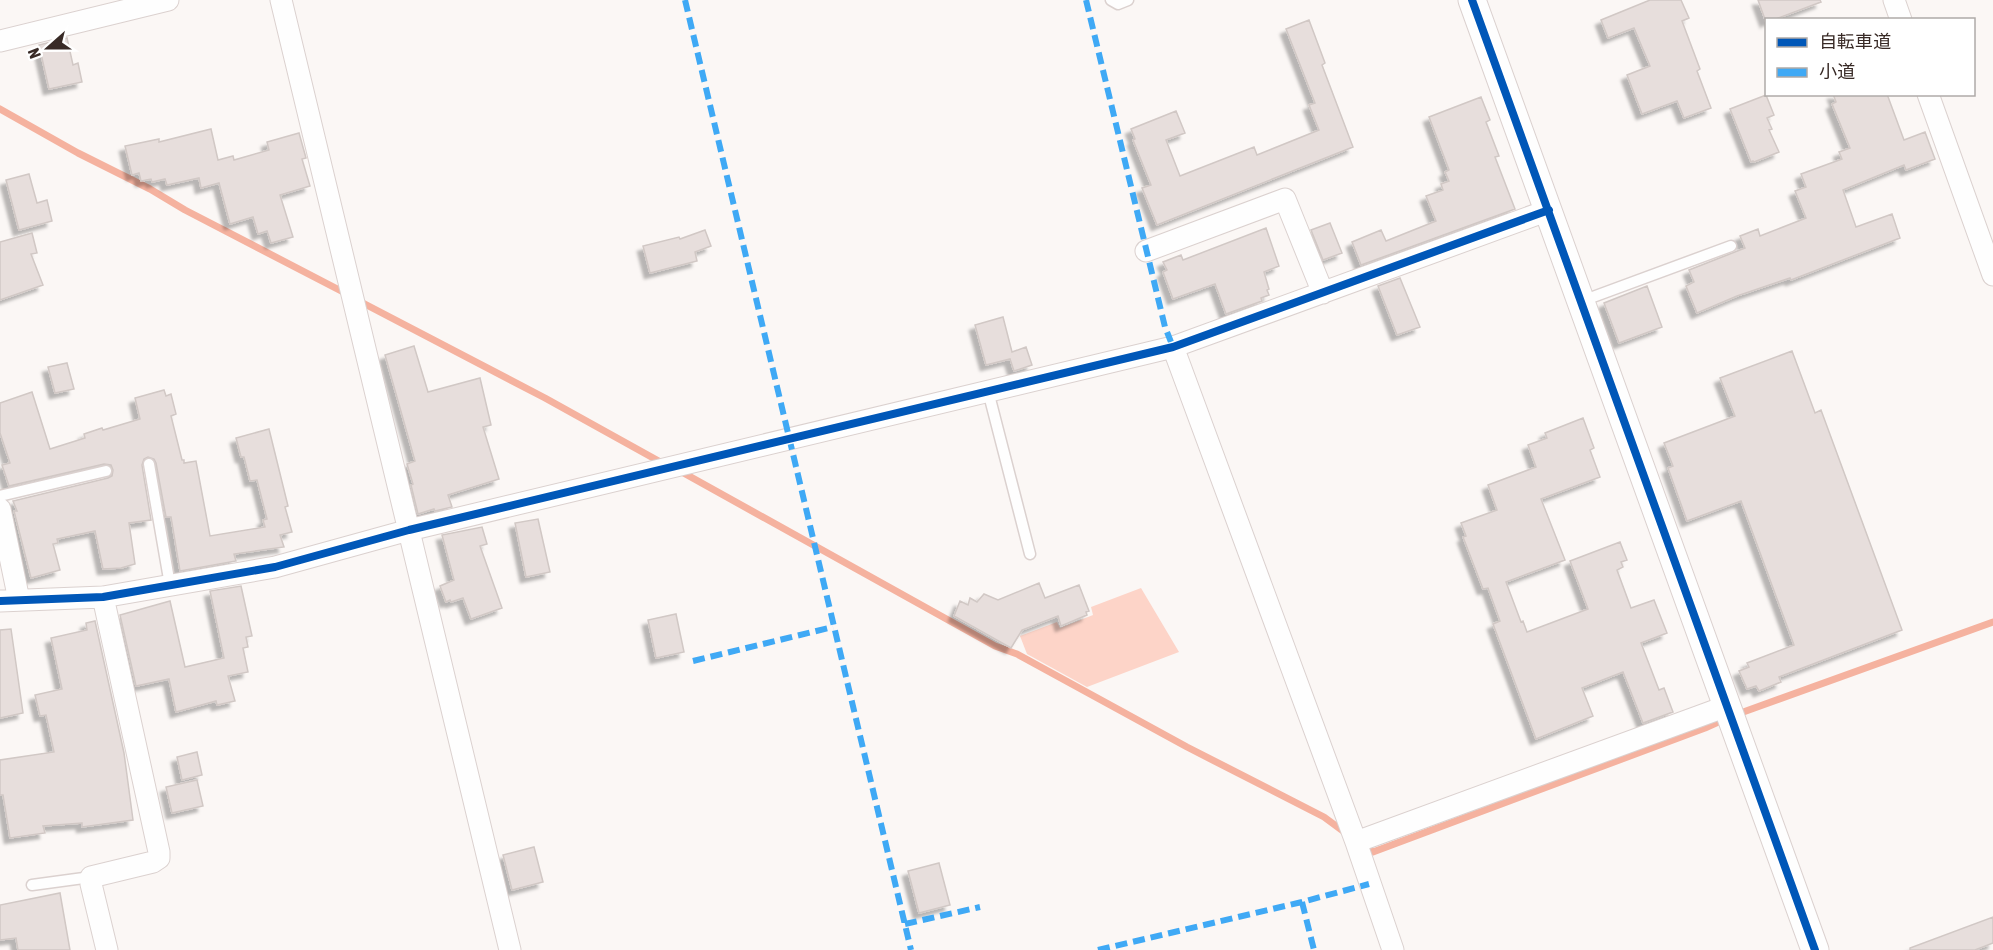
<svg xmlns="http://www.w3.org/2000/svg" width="1993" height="950" font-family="'Asap Condensed','Noto Sans JP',sans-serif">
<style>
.green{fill:#fdd4c8}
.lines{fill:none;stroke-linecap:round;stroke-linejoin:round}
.stream{stroke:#f5b29f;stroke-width:7}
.building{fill:#e7dedc;stroke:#d1c8c5;stroke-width:1.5;filter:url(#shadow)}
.service-casing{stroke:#dbd1cf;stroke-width:13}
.minor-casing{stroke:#dbd1cf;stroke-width:23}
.tertiary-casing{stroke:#dbd1cf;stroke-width:29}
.service{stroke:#fefefe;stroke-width:10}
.minor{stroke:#fefefe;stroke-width:21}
.tertiary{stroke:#fefefe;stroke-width:27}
.quiet{stroke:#3fa9f5;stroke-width:6;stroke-dasharray:12 6;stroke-linecap:butt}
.cycleway-casing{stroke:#fff;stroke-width:11}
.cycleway{stroke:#0057b8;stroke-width:8}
</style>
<defs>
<filter id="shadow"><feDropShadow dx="-5.5" dy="5.5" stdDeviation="1.5" flood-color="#0004"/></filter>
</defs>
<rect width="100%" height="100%" fill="#fbf7f5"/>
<path class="green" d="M1141 588 1179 652 1087 687 1027 654 1020 636 1057 622 1060 628 1093 615 1091 607Z"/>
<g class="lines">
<path class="stream" d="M0 109 78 153 150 189 185 210 347 294
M359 301 545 398 664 464
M680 471 995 646 1017 654 1187 747 1324 817 1347 834
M1735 715 1993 622
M1364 845 1373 852 1705 728 1725 719"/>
</g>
<path class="building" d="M1650 0H1681L1689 18 1682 21 1700 69 1697 71 1711 108 1684 118 1677 101 1642 114 1627 75 1650 66 1634 28 1608 38 1601 20Z
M1758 0H1820L1821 2 1773 20H1767L1766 22Z
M1309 20 1325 63 1322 65 1353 147 1157 225 1142 188 1151 185 1133 140 1135 139 1131 129 1176 111 1185 133 1166 140 1180 176 1254 147 1257 155 1319 130 1309 105 1315 103 1286 29Z
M67 38 73 65 78 63 82 82 49 89 39 45Z
M1833 94H1887L1904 140 1925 132 1935 159 1906 170 1904 165 1843 190 1856 227 1892 214 1900 238 1791 280 1790 278 1737 296 1697 313 1686 286 1694 282 1689 270 1745 248 1740 236 1758 229 1760 236 1806 218 1795 191 1806 187 1801 174 1842 159 1839 152 1850 148 1832 104 1836 102Z
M1766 95 1774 115 1767 118 1772 129 1769 130 1779 152 1754 162 1753 161 1751 162 1730 109Z
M1481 97 1490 120 1486 122 1499 156 1495 157 1515 209 1361 265 1352 242 1381 230 1386 241 1436 221 1426 196 1443 190 1441 184 1449 181 1445 172 1449 170 1429 117Z
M211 129 218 160 233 156 234 160 269 150 267 142 299 133 306 158 302 159 310 186 280 195 293 237 271 243 267 231 258 234 253 217 230 224 219 183 201 188 199 178 167 185 165 179 152 182 151 179 141 181 139 173 132 175 125 146 159 139V142Z
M29 174 37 203 47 200 52 221 19 230 6 180Z
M1330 223 1342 253 1323 260 1311 230Z
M1266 228 1279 266 1264 272 1269 289 1267 290 1269 295 1261 298 1262 301 1226 314 1215 284 1173 299 1163 272 1167 270 1163 262 1181 255 1183 260Z
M705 230 711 246 695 252 697 261 650 273 643 246 679 237 680 239Z
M32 233 37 253 31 254 43 285 0 300V242Z
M1400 278 1420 327 1397 335 1378 286Z
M1647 286 1662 327 1619 343 1604 303Z
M1003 317 1012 352 1026 347 1032 365 1014 371 1010 359 986 365 975 325Z
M414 346 428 392 480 378 491 425 483 427 499 479 448 495 452 507 435 511 434 509 418 514 411 485 413 484 407 464 415 461 385 355Z
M1792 351 1815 413 1821 410 1902 630 1779 677 1781 682 1759 691 1756 686 1747 689 1739 671 1749 667 1747 663 1794 645 1741 501 1687 521 1668 468 1673 466 1664 443 1735 416 1720 378Z
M67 363 74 389 55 393 48 367Z
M164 390 166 396 171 394 176 414 171 416 182 460H184V463L196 461 210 536 265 527 263 520 267 519 257 480 250 481 244 457H241L236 438 269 429 288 506 285 507 292 532 280 535 284 547 234 554 236 561 180 571 171 517H166L156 463 154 459 148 457 144 459 142 465 151 520 129 523 135 564 121 568 103 569 95 531 57 539 58 543 53 544 60 570 31 578 14 511H17L13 501 108 478 112 476 113 470 111 465 104 464 9 486 2 465 10 463 0 433V403L32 392 50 449 85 438 84 434 102 428 103 430 140 419 135 398Z
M1583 418 1594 448 1590 450 1600 477 1541 499 1565 560 1506 582 1521 622 1523 621 1527 632 1588 609 1570 561 1620 542 1627 560 1621 562 1623 567 1617 570 1631 608 1654 600 1667 633 1641 643 1659 690 1664 688 1673 712 1643 723 1623 672 1582 688 1593 716 1536 739 1493 624 1500 621 1488 588 1483 589 1463 537 1466 536 1461 523 1497 510 1488 485 1536 467 1528 445 1547 438 1545 433Z
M538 519 550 572 526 577 515 523Z
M482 527 487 544 480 546 502 608 471 619 463 598 451 602 450 600 446 602 440 586 454 580 442 535Z
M1039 583 1045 598 1079 585 1089 611 1086 612 1087 615 1061 626 1058 616 1022 630 1011 648 954 616 960 601 968 605 970 598 977 602 984 594 998 600Z
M241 586 252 636 246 637 248 647 243 648 248 672 228 676 235 701 217 705 216 701 176 712 169 679 136 686 120 615 170 601 185 667 224 658 210 591Z
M676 614 684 652 656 658 648 620Z
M95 621 124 753 133 820 82 827V823L43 826 45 833 10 838 3 795H0V760L54 752 46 715 40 716 35 695 62 689 51 638 87 630 86 623Z
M11 629 23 713 0 718V630Z
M197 752 202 775 182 780 177 757Z
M197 780 203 806 172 813 166 787Z
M534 847 543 882 512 890 503 855Z
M939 863 950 905 919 913 908 871Z
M60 893 70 950H18L16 938 0 940V905Z
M1993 917V943L1975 950H1910V948Z"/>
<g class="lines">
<defs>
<path id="service" d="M1111 0 1118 4 1128 0
M1582 301 1731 246
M988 391 1030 554
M149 464 170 585
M0 496 106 471
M32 885 91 877"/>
<path id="minor" d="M281 0 510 950
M1894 0 1901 20
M0 41 168 0
M1928 94 1993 275
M1146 251 1285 199 1323 293
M1173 347 1356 842 1393 950
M0 509 19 600
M103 597 159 852V858L153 862 91 877V884L107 950
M0 601 103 597 275 567 409 530 1173 347 1549 210
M1356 842 1727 706"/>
<path id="tertiary" d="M1472 0 1815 950"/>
</defs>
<use href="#service" class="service-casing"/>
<use href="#minor" class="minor-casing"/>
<use href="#tertiary" class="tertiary-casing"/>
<use href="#service" class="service"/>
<use href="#minor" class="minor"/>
<use href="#tertiary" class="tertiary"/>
<path class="quiet" d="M685 0 911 950
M1086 0 1165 327 1173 347
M693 661 833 627
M1302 902 1314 950
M905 924 980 907
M1098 950 1302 902 1369 884"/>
<defs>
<path id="cycleway" d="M1472 0 1815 950
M0 601 103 597 275 567 409 530 1173 347 1549 210"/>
</defs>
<use href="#cycleway" class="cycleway-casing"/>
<use href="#cycleway" class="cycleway"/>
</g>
<rect x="1765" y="18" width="210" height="78" fill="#ffffff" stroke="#afaaa8" stroke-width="1.5"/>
<rect x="1777" y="38" width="30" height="9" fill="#0057b8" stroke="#afaaa8" stroke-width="1.5"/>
<text x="1819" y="48" font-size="18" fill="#382a26">自転車道</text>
<rect x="1777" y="68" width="30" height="9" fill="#3fa9f5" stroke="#afaaa8" stroke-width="1.5"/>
<text x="1819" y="78" font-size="18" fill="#382a26">小道</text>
<g transform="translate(48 48) rotate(249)" stroke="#ffffff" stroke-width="4.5" paint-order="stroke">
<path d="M0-4.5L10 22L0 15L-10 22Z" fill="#382a26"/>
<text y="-9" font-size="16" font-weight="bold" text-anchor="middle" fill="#382a26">N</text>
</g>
</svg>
